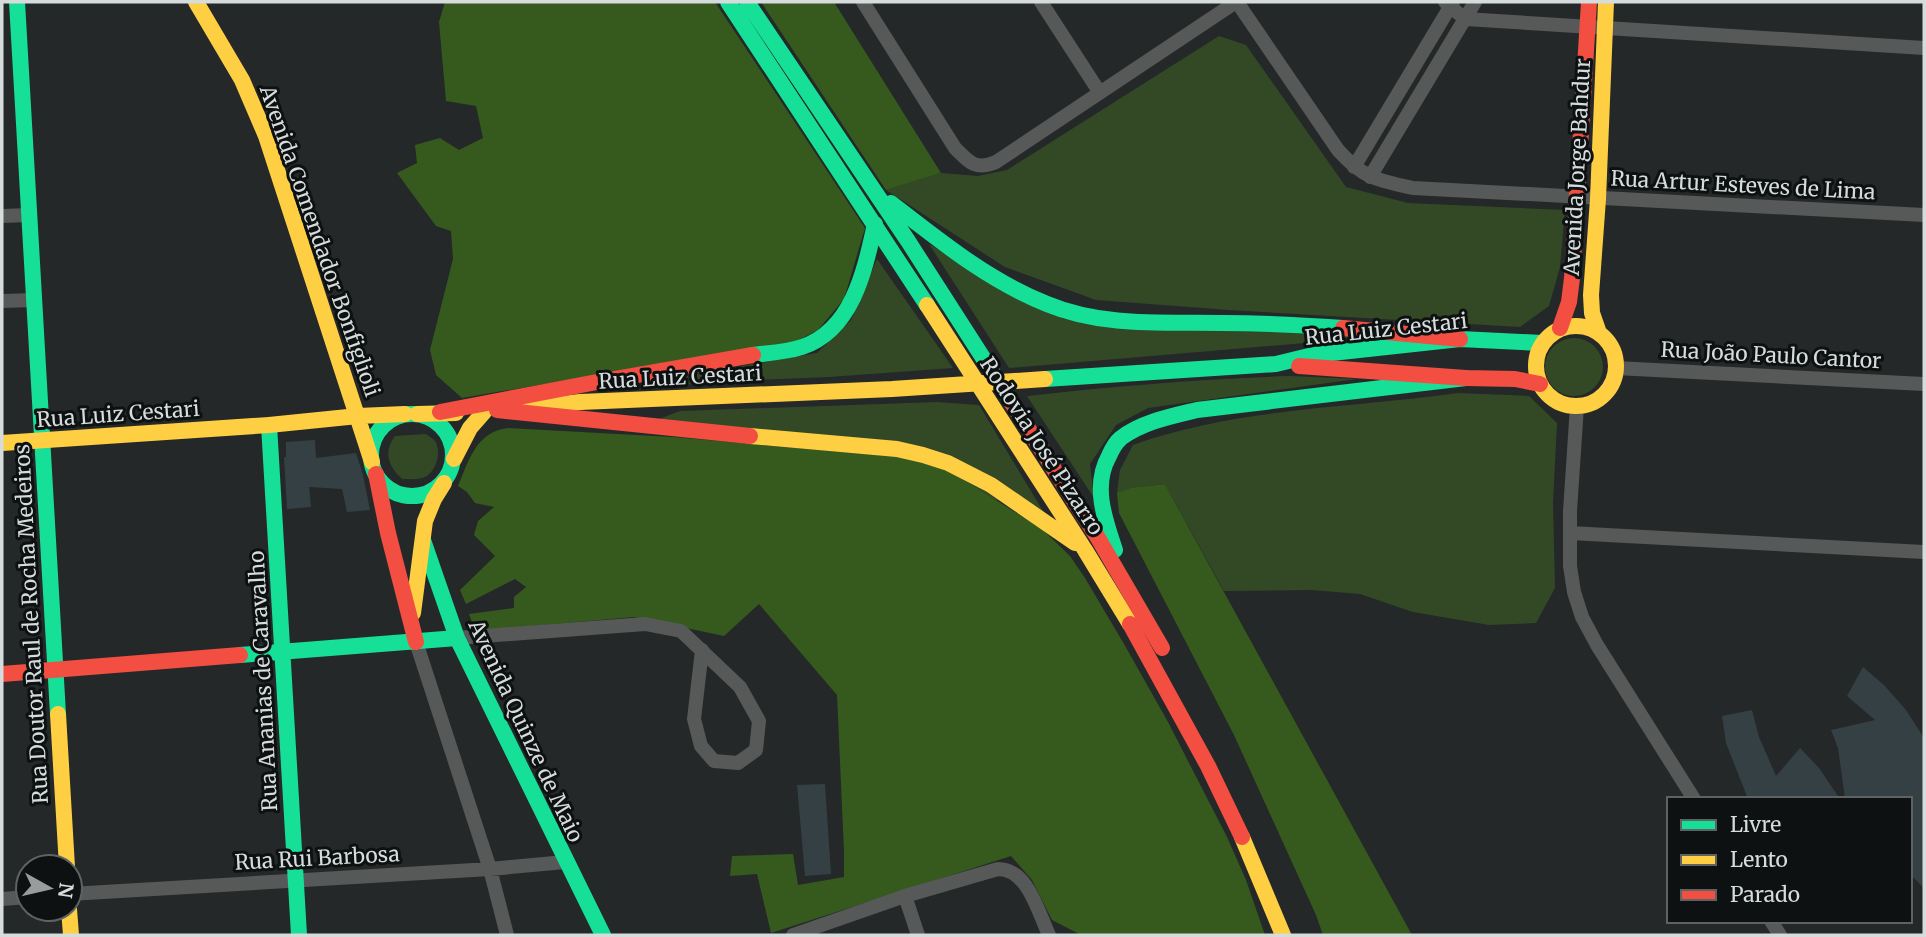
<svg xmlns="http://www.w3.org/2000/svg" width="1926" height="937" font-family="Merriweather,serif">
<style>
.green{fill:#334926}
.forest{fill:#365a1d}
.building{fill:#354045}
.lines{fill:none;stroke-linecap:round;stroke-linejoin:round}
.street{stroke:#575858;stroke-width:14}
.fast{stroke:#16e098;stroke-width:16}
.slow{stroke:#ffcf43;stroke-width:16}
.jam{stroke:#f24e42;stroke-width:16}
.labels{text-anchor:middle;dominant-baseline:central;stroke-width:6;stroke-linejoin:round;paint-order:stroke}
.street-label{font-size:21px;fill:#d6dbdb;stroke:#0e1111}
</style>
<rect width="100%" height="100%" fill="#242828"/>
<path class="green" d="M1219 36 1246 45 1346 187 1408 203 1565 210 1560 267 1549 306 1520 327 1229 310 1096 300 1005 267 886 190 941 173 978 176 1007 170Z
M929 244 1064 319 1388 336 1009 368Z
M877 259 953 368 829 377 708 382 653 389 632 385 817 353 851 320Z
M1545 367a29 29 0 1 1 58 0a29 29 0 1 1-58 0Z
M1290 376 1357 379 1148 408 1116 425 1090 464 1094 498 1027 396C1115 386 1202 379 1290 376Z
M1458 393 1529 396 1557 423 1553 503 1555 588 1536 623 1489 625 1413 612 1360 594 1312 590 1224 591 1165 484 1130 488 1117 493 1120 470 1133 445C1235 408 1351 408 1458 393Z
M937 402 979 405 1043 511 659 419 680 411Z
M426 434C429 436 433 439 435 441 442 452 436 472 425 477 418 480 409 479 402 479 388 466 383 452 395 436Z"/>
<path class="forest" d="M445 2H715L865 228 844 299 818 330 797 341 462 398 436 375 430 350 453 259 451 231 436 226 397 173 417 163 415 145 440 138 459 150 483 138 476 106 446 101 439 22Z
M761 2H834L941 173 886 190Z
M508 428 673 437 899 457 946 469 1041 528 1070 556 1085 578 1124 644 1168 722 1227 837 1246 880 1265 935H1081L1052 920 1032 880 1011 856 771 933 757 874 730 876 732 856 793 854 798 885 844 877V851L837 695 759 604 724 636 634 617 475 631 469 614 514 608V597L526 587 515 579 466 604 460 590 495 556 474 535 478 521 494 507 475 503 467 492 458 486C469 460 476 432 508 428Z
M1165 484 1196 541 1412 935H1323L1316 915 1234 735 1119 513 1117 493 1130 488Z"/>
<path class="building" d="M315 440 316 458 356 453 363 475 370 510 347 512 342 489 309 487 311 507 287 509 284 457H286V442Z
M1863 667 1884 685 1906 710 1924 738V888L1910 874V799H1845L1838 748 1831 730 1875 720 1847 696Z
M1752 710 1759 737 1776 776 1800 748 1819 768 1840 799H1748L1726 743 1722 716Z
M825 784 831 874 805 876 797 785Z"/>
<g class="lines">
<path class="street" d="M863 2 955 148C969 162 975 171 996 162L1236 2
M1041 2 1100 93
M1237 2 1338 150C1364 179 1377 180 1413 188L1924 215
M1445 2 1465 19 1924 48
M1354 167 1453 2
M1370 177 1475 2
M2 216 29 215
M2 301 34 300
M1616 368 1924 384
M1577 406 1570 511V566L1574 592 1582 617 1597 645 1694 799
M1570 533 1924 552
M457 638 645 624 681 631 740 687 759 721 756 750 738 763 714 761 701 746 694 719 702 650
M416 642 490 869 507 935
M70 894 490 869 565 862
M905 896 918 935
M2 899 28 897
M1771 921 1780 935
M793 935 905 896 998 869C1028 869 1038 912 1049 935"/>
<path class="fast" d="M17 2 58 714
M728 2 927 305
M747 2 908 241 1012 403
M891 203C940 241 989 281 1047 304 1102 327 1163 322 1221 323 1262 323 1302 325 1343 328
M753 355C769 353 787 352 802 347 853 330 865 269 875 224
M1045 379 1276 364 1313 355 1460 339 1542 343
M371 455a41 41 0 1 1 82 0a41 41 0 1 1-82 0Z
M269 425 299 935
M423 540 457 638 603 935
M1115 550C1105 520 1092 486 1109 456 1112 449 1115 443 1121 438 1142 422 1172 416 1197 410L1466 378
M240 655 457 638"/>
<path class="slow" d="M196 2 242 80 266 136 372 462
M927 305 1085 550 1130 624
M1536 366a40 40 0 1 1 80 0a40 40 0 1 1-80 0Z
M1599 333 1592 313 1591 295 1598 199 1606 2
M526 408 580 402 892 389 1045 379
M417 414 456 413
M750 436 897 449 923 455 948 463 991 485 1075 543
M2 443 269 425 358 416 405 414
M454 459 470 428 484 412
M413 613 425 521 434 499 444 483
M58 714 67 867
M1242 837 1283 935
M69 909 71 935"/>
<path class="jam" d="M1343 328 1460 339
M1560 328 1569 302 1572 278 1589 2
M1299 366 1466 378 1515 379 1540 384
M1012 403 1098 538 1162 648
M497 410 750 436
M440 412 597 382 753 355
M376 474 388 533 416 642
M1130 624 1208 766 1242 837
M2 674 240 655"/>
</g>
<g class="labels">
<g class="street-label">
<text transform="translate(1577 167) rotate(-87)">Avenida Jorge Bahdur</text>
<text transform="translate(1743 185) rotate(3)">Rua Artur Esteves de Lima</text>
<text transform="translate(320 241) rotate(71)">Avenida Comendador Bonfiglioli</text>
<text transform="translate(1386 329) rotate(-6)">Rua Luiz Cestari</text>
<text transform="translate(1771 355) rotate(3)">Rua João Paulo Cantor</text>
<text transform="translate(680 377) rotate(-3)">Rua Luiz Cestari</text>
<text transform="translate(118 414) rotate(-4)">Rua Luiz Cestari</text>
<text transform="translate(1042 446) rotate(57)">Rodovia José Pizarro</text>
<text transform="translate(31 624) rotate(-93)">Rua Doutor Raul de Rocha Medeiros</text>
<text transform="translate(263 681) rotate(-93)">Rua Ananias de Caravalho</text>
<text transform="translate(526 731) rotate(65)">Avenida Quinze de Maio</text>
<text transform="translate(317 858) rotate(-3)">Rua Rui Barbosa</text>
</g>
</g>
<rect width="1926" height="937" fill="none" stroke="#d6dbdb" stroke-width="7"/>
<rect x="1667" y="797" width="245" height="126" fill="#0e1111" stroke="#5e6262" stroke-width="2"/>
<rect x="1681" y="820" width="35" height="10" fill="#16e098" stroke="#5e6262" stroke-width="2"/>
<text x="1730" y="832" font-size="21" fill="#d6dbdb">Livre</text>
<rect x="1681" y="855" width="35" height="10" fill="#ffcf43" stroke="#5e6262" stroke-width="2"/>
<text x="1730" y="867" font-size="21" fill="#d6dbdb">Lento</text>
<rect x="1681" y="890" width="35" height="10" fill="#f24e42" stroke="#5e6262" stroke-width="2"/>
<text x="1730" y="902" font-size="21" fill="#d6dbdb">Parado</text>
<g transform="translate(49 888) rotate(98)"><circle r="33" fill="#0e1111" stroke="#5e6262" stroke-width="2"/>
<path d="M0-5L12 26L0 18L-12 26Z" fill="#989c9c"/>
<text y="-10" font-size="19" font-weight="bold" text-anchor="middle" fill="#d6dbdb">N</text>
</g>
</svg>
